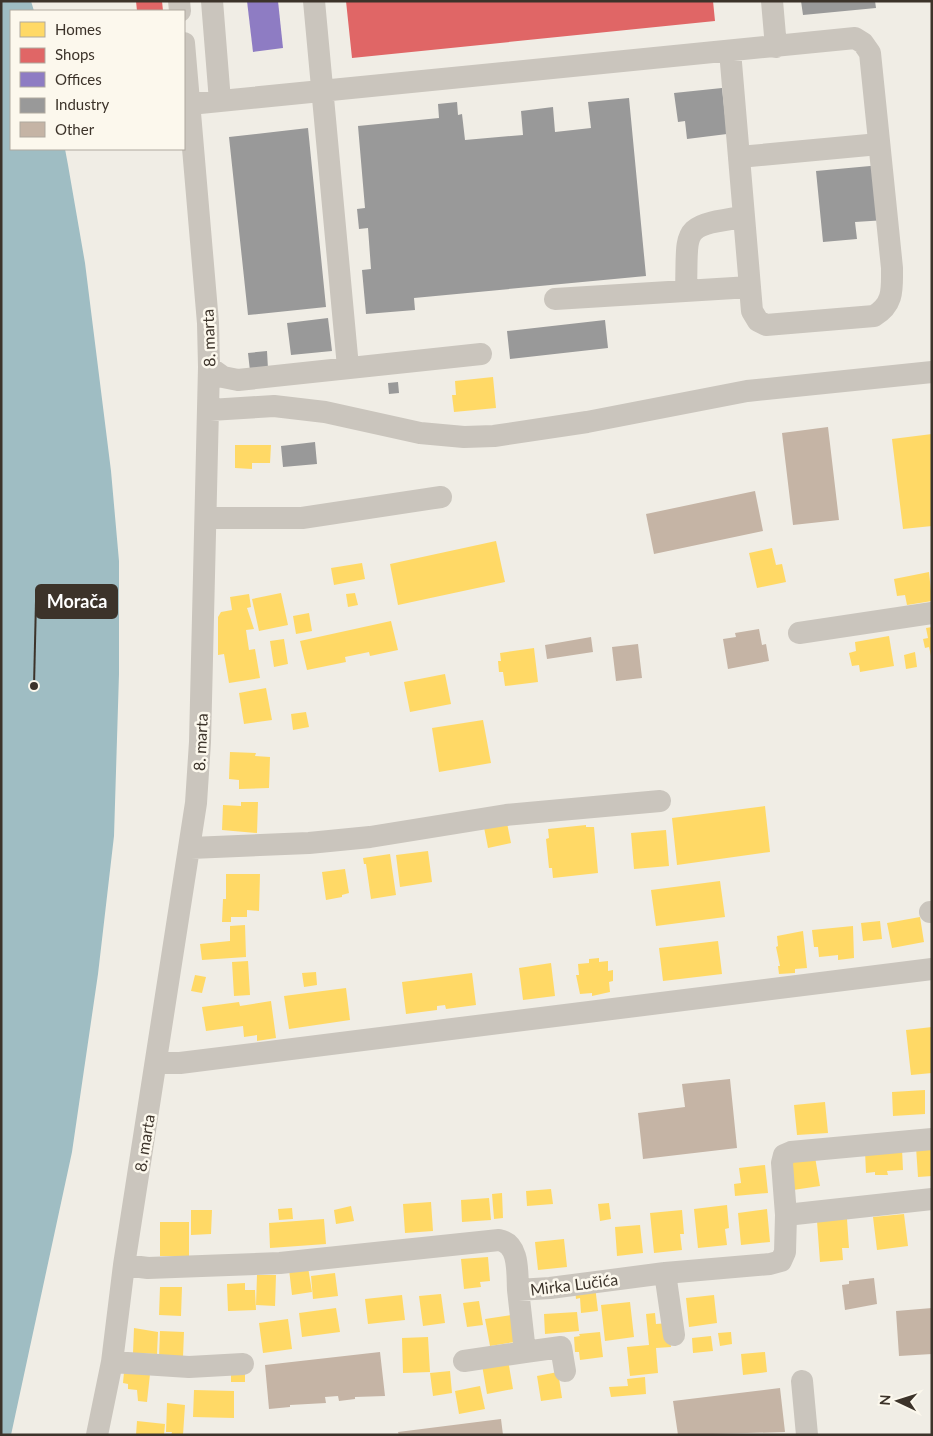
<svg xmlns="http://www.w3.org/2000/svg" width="933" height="1436" font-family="Lato,sans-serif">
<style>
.water{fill:#9fbdc3}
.homes{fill:#ffd966}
.shops{fill:#e06666}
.offices{fill:#8e7cc3}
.industry{fill:#999}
.building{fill:#c5b4a5}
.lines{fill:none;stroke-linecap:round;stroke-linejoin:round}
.minor{stroke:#cac5bd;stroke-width:22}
.labels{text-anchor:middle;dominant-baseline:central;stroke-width:5;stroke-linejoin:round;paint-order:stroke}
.street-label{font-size:16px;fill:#3c332a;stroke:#fcf8ed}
.leader{fill:none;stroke:#3c332a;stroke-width:2}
.callout-dot{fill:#3c332a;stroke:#fcf8ed;stroke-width:2}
.callout{fill:#3c332a;stroke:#3c332a;stroke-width:2}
.callout-label{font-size:18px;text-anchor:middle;font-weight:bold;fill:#fff}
</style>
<rect width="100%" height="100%" fill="#f0ede5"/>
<path class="water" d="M1 1H31L34 11H11V149H65L68 165 85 263 111 471 119 561V674L114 836 98 974 72 1152 11 1435H1Z"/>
<path class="homes" d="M493 377 496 408 454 412 452 395H456L455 381Z
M932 434V526L903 529 892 439Z
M235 445H271L270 463H252V469L235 468Z
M496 541 505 582 398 605 390 564Z
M772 548 776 565 782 564 786 582 757 588 749 553Z
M362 563 365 579 334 585 331 568Z
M929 572 932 601 907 605 905 595 897 596 894 579Z
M281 593 288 625 259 631 252 599Z
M355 593 358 605 348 607 346 594Z
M249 594 251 607 247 608 254 629 246 630 249 650 255 649 260 678 229 683 224 654 218 655V617L221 612 232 610 230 597Z
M309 613 312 631 296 634 293 616Z
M391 621 398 650 370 656 369 652 345 657 346 662 307 670 300 641Z
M932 627V656H931L929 647 925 648 923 639 928 638 926 628Z
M889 636 894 666 860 672 859 665 852 666 849 653 856 651 855 642Z
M284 639 288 664 274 667 270 641Z
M534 648 538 682 505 686 503 672H499L498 661H501L500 653Z
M915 652 917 667 906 669 904 655Z
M445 674 451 704 410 712 404 682Z
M266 688 272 720 244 724 239 693Z
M306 712 309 727 293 730 291 714Z
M483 720 491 763 439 772 432 728Z
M230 752 256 753 255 756 270 757 269 788 239 789V780L229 779Z
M241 802H258L257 833 222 830 223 805 241 806Z
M765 806 770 852 677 865 672 818Z
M506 818 511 843 488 848 483 822Z
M586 825V827H594L598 873 553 878 552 868H549L546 839 549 838 548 829Z
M666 830 669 866 634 869 631 833Z
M428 851 432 882 400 887 396 855Z
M390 854 396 895 371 899 366 864H364L363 858Z
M345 869 349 893 342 895V897L326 900 322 872Z
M226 874H260L259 911 247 910V917H231V922H222L223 899H226Z
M720 881 725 917 656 926 651 890Z
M920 917 924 942 892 948 887 923Z
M880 921 882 939 863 941 861 923Z
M245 925 246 957 202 960 200 944 230 941V926Z
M853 926 854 958 838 960V955L819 957 818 947H814L812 930Z
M803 931 807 968 795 969V973L779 974 778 966H780L776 947 778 946 777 936Z
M718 941 722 974 663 981 659 948Z
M599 958V962L608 961V971L613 970V981L609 982 610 992 592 996V993L580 994 576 975H579L578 964 589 963V959Z
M248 961 250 995 234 996 232 962Z
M551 963 555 996 523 1000 519 968Z
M316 972 317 985 304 987 302 973Z
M472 973 476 1005 446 1009 445 1005 437 1006V1010L406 1014 402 982Z
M195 975 206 977 202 993 191 991Z
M346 988 350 1020 289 1029 284 996Z
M271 1001 276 1038 257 1041V1035L244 1037 243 1026 206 1031 202 1007 239 1002 240 1006Z
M932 1027V1073L911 1075 906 1030Z
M925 1090V1114L893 1116 892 1092Z
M825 1102 828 1133 797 1135 794 1105Z
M932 1145V1176L918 1177 916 1147Z
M902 1149 903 1170 887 1171 888 1175H875V1172L866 1173 865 1151Z
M815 1157 820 1186 793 1190 789 1161Z
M765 1165 768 1193 735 1196 734 1184 741 1183 739 1168Z
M551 1189 553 1204 527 1206 526 1191Z
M502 1193 503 1218 494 1219 492 1194Z
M489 1198 491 1220 462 1222 461 1200Z
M431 1202 433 1231 405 1233 403 1204Z
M609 1203 611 1219 600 1221 598 1204Z
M727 1205 729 1228 725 1229 727 1245 698 1248 694 1209Z
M351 1206 354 1221 336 1224 334 1210Z
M292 1208 293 1219 279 1220 278 1209Z
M767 1209 770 1242 741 1245 738 1213Z
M191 1210H212L211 1234 191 1235Z
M682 1210 684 1234H680L682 1250 654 1253 650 1213Z
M904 1214 908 1246 877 1250 873 1217Z
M324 1219 326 1244 270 1248 269 1223Z
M847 1219 849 1248H842L843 1260 820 1262 817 1221Z
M160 1222H189V1256H160Z
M640 1225 643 1253 617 1256 615 1227Z
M564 1239 567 1267 538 1270 535 1242Z
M488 1257 490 1281 480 1282 481 1287 464 1289 461 1259Z
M308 1267 312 1292 292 1295 289 1269Z
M335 1273 338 1296 313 1299 311 1276Z
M257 1275H276L275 1306 256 1305Z
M245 1283V1290H255L256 1310 228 1311 227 1284Z
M595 1286 598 1311 581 1313 580 1298 576 1299 575 1289Z
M160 1287H182L181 1316 159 1315Z
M441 1294 445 1323 423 1326 419 1296Z
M402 1295 405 1320 368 1324 365 1299Z
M714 1295 717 1323 689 1327 686 1298Z
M479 1301 483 1325 467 1327 463 1303Z
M630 1302 634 1337 605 1341 601 1305Z
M336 1308 340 1332 302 1337 299 1313Z
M577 1312 579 1331 545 1334 544 1314Z
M655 1313 656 1324 668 1323 671 1347 656 1348 658 1373 630 1376 627 1347 649 1345 646 1314Z
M511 1315 515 1342 490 1346 485 1319Z
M288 1319 292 1349 263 1353 259 1323Z
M134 1328 158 1332 157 1354 133 1353Z
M160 1331 184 1332 183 1357H159Z
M600 1332 603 1357 580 1360 579 1352H575L574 1337 580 1336 579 1334Z
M731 1332 732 1344 720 1346 718 1333Z
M711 1336 713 1351 693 1353 692 1338Z
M428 1337 430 1372 403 1373 402 1338Z
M765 1352 767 1372 743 1375 741 1354Z
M508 1360 513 1389 487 1394 482 1365Z
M231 1366H245V1382H231Z
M450 1371 452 1393 433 1396 430 1373Z
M124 1372 150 1374 147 1402 138 1401 137 1390 128 1389V1384L123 1383Z
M558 1372 562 1398 541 1401 537 1376Z
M645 1377 646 1394 611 1397 609 1387 628 1386 627 1379Z
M480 1386 485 1409 459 1414 455 1391Z
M194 1390 234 1391V1418L193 1417Z
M167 1403 185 1405 183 1435H171L172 1432H166Z
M137 1421 165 1424 164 1435H136Z"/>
<path class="shops" d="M136 1H162L163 11H137Z
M346 1H713L715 21 352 58Z"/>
<path class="offices" d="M247 1H278L283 48 253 52Z"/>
<path class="industry" d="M801 1H875L876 8 803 15Z
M722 88 727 134 687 139 685 121 678 122 674 93Z
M629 98 646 276 414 298 415 310 366 314 362 270 371 269 368 228 359 229 357 209 365 208 358 126 439 118 438 104 457 102 458 115 462 114 465 140 523 135 521 111 553 107 555 132 591 128 588 102Z
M308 128 326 307 248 315 229 137Z
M881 165 886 220 855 222 857 239 823 242 816 171Z
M328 318 332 351 291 355 287 323Z
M605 320 608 348 510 359 507 331Z
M267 351 268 369 250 371 248 353Z
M398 382 399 393 389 394 388 383Z
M315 442 317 464 283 467 281 446Z"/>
<path class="building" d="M828 427 839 520 793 525 782 433Z
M755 491 763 531 654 554 646 514Z
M759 629 762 645 766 644 769 661 728 669 723 639 736 637 735 633Z
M591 637 593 652 547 659 545 645Z
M638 644 642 678 616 681 612 647Z
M730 1079 737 1148 643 1159 638 1113 685 1107 682 1084Z
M874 1278 877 1304 845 1310 842 1285 849 1284V1281Z
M932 1308V1354L899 1356 896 1311Z
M380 1352 385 1396 355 1397V1399L339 1401 338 1396 325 1397 326 1403 290 1405V1407L269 1409 265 1365Z
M780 1388 785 1432 678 1435 673 1401Z
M501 1419 503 1435H399L398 1432Z"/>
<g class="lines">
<path class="minor" d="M179 1 180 11
M212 1 220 101
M314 1 348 367
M772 1 776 47
M190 104 855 38 863 43 870 53 892 268C892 289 894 304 874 316L766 325 758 321 752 311 730 51
M739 157 879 144
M686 290C688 228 679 226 744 217
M555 299 750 287
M209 367 223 377 238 380 481 354
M210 410 274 406 325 412 420 433 464 437 494 436 587 422 747 391 932 372
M206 518H302L441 497
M799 633 932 613
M191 848 309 843 370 837 506 815 660 801
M930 912H932
M157 1063H180L932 969
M786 1215 782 1163 784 1155 791 1152 932 1139
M124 1265 148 1268 280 1263 499 1240C520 1244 517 1273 518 1290L550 1288 665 1273 770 1264 781 1261 785 1252 786 1215 932 1199
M665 1273 674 1335
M518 1290 525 1352 561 1347 565 1371
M464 1361 525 1352
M112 1362 189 1367 243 1364
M802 1381 807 1435
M97 1435 112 1362 124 1265 196 803 200 742 209 367 208 323 184 43"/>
</g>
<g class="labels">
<g class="street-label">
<text transform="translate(208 338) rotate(-92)">8. marta</text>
<text transform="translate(200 742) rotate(-87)">8. marta</text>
<text transform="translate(144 1143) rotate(-81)">8. marta</text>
<text transform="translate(574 1284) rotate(-7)">Mirka Lučića</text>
</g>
</g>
<path class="leader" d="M34 686L36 601"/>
<circle class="callout-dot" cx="34" cy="686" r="5"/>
<rect class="callout" x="36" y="585" width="81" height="33" rx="5"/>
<g class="callout-label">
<text x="77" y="608">Morača</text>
</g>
<rect width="933" height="1436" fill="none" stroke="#3c332a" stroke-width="5"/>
<rect x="10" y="10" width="175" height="140" fill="#fcf8ed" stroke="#afa99f"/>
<rect x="20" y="22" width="25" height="15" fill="#ffd966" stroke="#afa99f"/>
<text x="55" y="35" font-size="15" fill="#3c332a">Homes</text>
<rect x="20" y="48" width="25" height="15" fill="#e06666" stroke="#afa99f"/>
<text x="55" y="60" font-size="15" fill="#3c332a">Shops</text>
<rect x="20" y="72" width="25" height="15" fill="#8e7cc3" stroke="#afa99f"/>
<text x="55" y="85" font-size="15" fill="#3c332a">Offices</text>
<rect x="20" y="98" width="25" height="15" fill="#999999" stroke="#afa99f"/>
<text x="55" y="110" font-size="15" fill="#3c332a">Industry</text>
<rect x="20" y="122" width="25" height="15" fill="#c5b4a5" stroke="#afa99f"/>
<text x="55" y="135" font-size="15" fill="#3c332a">Other</text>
<g transform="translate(898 1401) rotate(274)" stroke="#fcf8ed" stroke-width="4" paint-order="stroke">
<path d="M0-4L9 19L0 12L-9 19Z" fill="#3c332a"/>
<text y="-8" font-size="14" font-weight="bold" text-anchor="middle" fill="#3c332a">N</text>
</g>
</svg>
